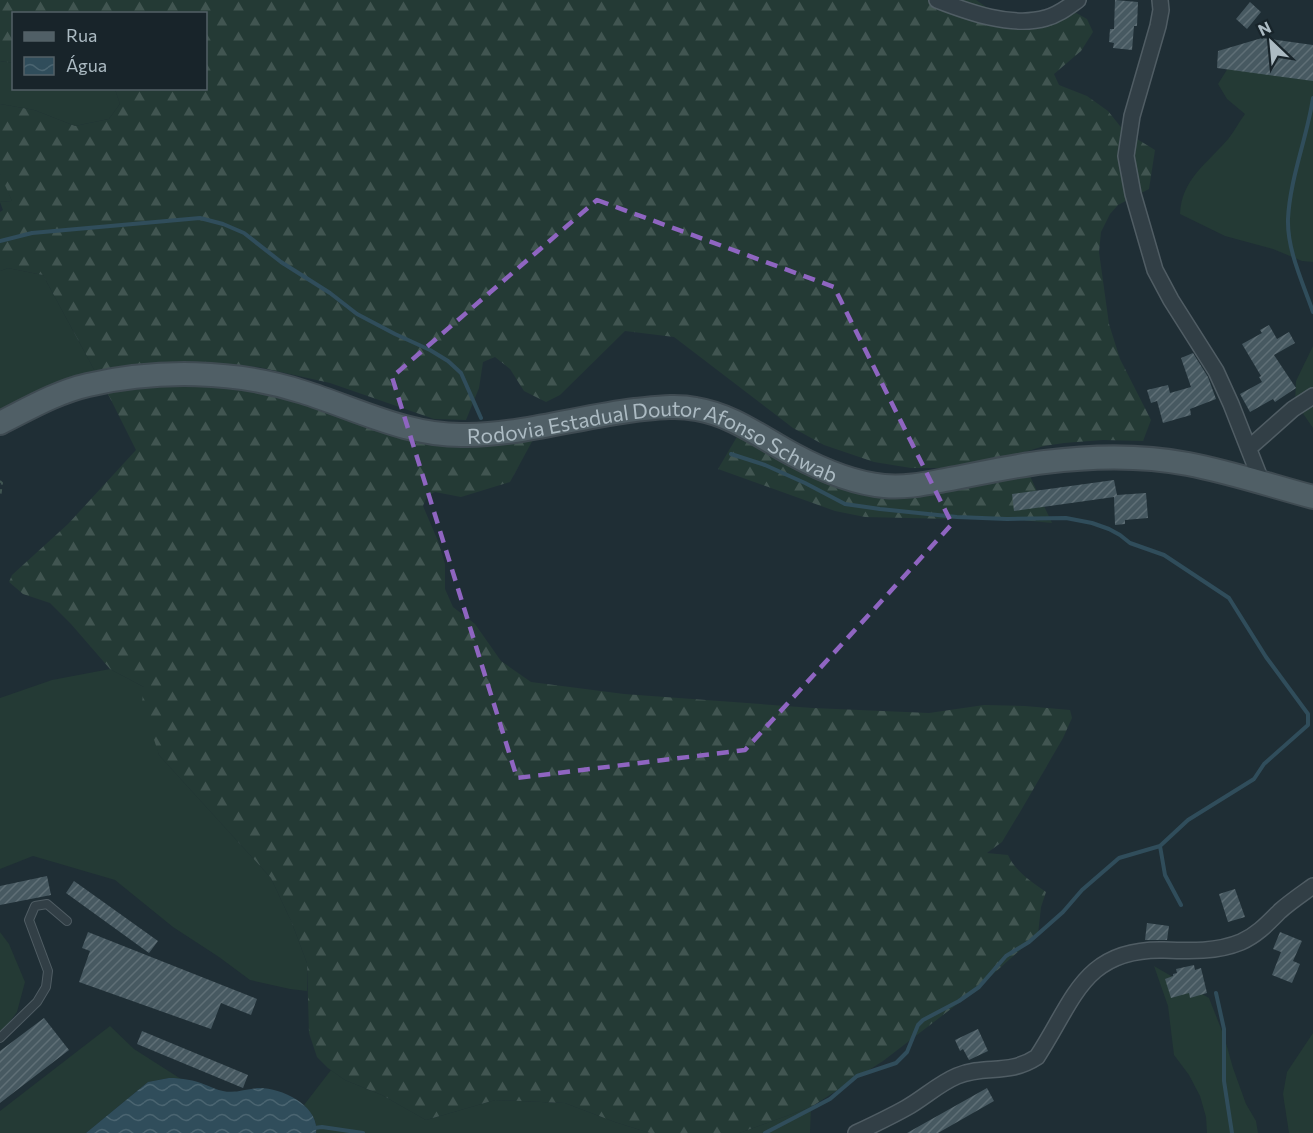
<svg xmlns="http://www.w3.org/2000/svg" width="1313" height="1133" font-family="Commissioner,sans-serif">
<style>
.grass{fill:#243a35}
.forest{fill:url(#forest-firs)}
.water{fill:url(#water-waves)}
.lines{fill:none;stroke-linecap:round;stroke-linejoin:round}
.stream{stroke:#304d5b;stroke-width:4}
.building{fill:url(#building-hatch)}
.lane-casing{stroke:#505d64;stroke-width:10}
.street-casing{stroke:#505d64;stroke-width:18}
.primary-casing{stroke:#3f4b52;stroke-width:26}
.path{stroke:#405552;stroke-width:2;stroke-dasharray:4.5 4.5;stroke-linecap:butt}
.lane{stroke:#323f46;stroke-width:8}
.street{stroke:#323f46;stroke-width:15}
.primary{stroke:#505f66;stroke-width:22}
.marked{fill:none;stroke:#8f65c1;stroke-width:4.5;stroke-dasharray:12 8;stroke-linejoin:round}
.labels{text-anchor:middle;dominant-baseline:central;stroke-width:4.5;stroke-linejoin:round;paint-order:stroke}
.street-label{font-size:21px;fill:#acbbc3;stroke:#18242a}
</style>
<defs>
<pattern id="forest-firs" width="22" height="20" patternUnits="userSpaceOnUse" patternTransform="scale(1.5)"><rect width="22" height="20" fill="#243a35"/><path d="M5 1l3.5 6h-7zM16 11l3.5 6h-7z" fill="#415551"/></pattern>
<pattern id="water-waves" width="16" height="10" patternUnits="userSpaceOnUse" patternTransform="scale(1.5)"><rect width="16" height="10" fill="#304d5b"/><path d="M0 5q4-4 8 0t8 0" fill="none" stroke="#4b6571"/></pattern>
<pattern id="building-hatch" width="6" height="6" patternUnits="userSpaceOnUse" patternTransform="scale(1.5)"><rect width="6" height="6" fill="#475961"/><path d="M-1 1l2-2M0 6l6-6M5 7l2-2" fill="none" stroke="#5f6f76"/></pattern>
</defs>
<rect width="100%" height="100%" fill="#1f2e35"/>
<path class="grass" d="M1313 51V262L1302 261 1273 249 1225 236 1180 214C1181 179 1208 163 1229 138 1235 130 1239 122 1245 114L1227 99 1218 84 1233 60Z
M0 61 13 63 14 88 115 89 120 104 109 119 75 126 34 110 0 104Z
M0 174 2 176 12 201 0 202Z
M8 268 43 275 96 373 0 413V271Z
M1313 346V428L1295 402 1296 381Z
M110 669 144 687 159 755 271 878 292 923 307 963V991L290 989 250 980 219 957 173 927 115 880 33 856 0 869V698L52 680Z
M0 932 9 944 25 982 17 1012 0 1035Z
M1154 966 1209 998 1224 1036 1233 1068 1246 1104 1256 1121 1258 1133H1207L1206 1117 1200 1096 1189 1075 1174 1055 1168 1006Z
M110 1026 134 1049 181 1079 169 1078 148 1082 86 1133H0V1111Z
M1313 1033V1133H1289L1283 1094 1287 1072Z
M331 1070 345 1080 382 1095 426 1120 495 1100 565 1103 615 1122 650 1133H316C318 1122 312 1113 304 1105Z
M811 1107 810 1133H739Z"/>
<path class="forest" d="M0 0H976L998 15 1037 18 1071 10 1087 19 1093 32 1081 51 1054 74 1059 85 1087 96 1108 111 1124 131 1155 150 1149 189 1118 205 1110 214 1101 232 1099 252 1109 324 1120 359 1151 420 1143 441 1103 440 1064 443 1044 446 1006 458 949 468H911L874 462 824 445 793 428 674 337 625 331 560 395 546 402 524 391 510 369 495 357 483 362 479 388 466 420 434 419 330 383 258 367 184 362 136 366 96 373 43 275 8 268 0 271V212L3 210 0 202 12 201 0 174V104L34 110 75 126 109 119 120 104 115 89 206 88V14H14L13 63 0 61Z
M232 383 369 417 535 436 510 482 461 497 435 492 427 496 423 506 438 541 445 564V589L453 607 475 624 501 661 531 682 624 694 813 708 929 713 984 705 1025 706 1070 710 1072 718 1063 738 1023 807 1002 842 987 853 1008 855C1015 871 1032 882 1046 892L1041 907 1038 934 973 992 883 1061 811 1107 739 1133H650L615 1122 565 1103 495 1100 426 1120 382 1095 345 1080 328 1068 317 1057 309 1033 307 963 292 923 271 878 159 755 142 702 144 687 110 669 71 624 50 603 23 594 9 582 12 575 68 524 136 450 106 390 115 388Z
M745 423 870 480 1028 472 1052 523 979 516 951 519 865 517 835 511 718 469Z"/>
<path class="water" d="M169 1078C182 1078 194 1080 206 1085 212 1087 217 1090 223 1091 236 1094 247 1088 260 1088 282 1088 320 1106 316 1133H86L148 1082Z"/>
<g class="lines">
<path class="stream" d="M1313 98C1307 138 1290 178 1288 219 1287 250 1303 283 1313 312
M0 241 32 233 200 218 223 224 244 233 281 262 330 293 357 314 395 334 430 350 448 361 461 373 481 418
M731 454 765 465 805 483 845 504 880 509 957 517 1007 519 1066 518 1092 523 1109 529 1120 535 1130 543 1164 555 1229 598 1266 657 1308 714V725L1264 764 1254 779 1188 820 1160 846 1119 858 1082 890 1063 912 1029 942 1006 956 979 987 959 1001 923 1020 918 1025 907 1052 896 1063 857 1076 830 1099 765 1133
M1160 846 1165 875 1181 905
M1216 993 1224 1029V1081L1232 1133
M314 1128 322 1127 363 1133"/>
</g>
<path class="building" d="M1115 0 1138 2 1137 26H1134L1132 50 1113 48 1114 43 1109 42 1110 29H1114Z
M1250 2 1261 12 1247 29 1236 19Z
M1262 38 1313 45V81L1217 68 1218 51Z
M1269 325 1277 339 1289 332 1295 343 1274 355 1296 388 1275 402 1273 399 1250 412 1240 394 1262 382 1259 377 1261 376 1242 344 1262 333 1260 330Z
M1193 353 1208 377 1216 399 1190 409 1191 415 1163 423 1157 401 1151 403 1147 390 1168 385 1170 393 1191 387 1181 358Z
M1114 480 1117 495 1146 493 1148 518 1125 520V524L1115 525 1114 497 1014 511 1012 494Z
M47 876 51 895 0 905V886Z
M74 881 158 941 149 953 66 893Z
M1235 889 1245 917 1228 922 1219 894Z
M1147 923 1169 926 1167 940H1145Z
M88 932 257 999 251 1015 221 1003 211 1029 79 982 90 951 82 948Z
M1280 932 1302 941 1293 961 1300 964 1292 983 1272 975 1281 952 1273 949Z
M1194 965 1195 970 1201 968 1207 993 1190 998 1189 993 1171 998 1165 979 1173 976V974L1177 973 1176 969Z
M44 1018 69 1050 0 1103V1051Z
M978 1029 988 1051 969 1060 963 1049 960 1051 955 1040Z
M142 1031 248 1075 243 1088 137 1044Z
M987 1088 994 1101 938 1133H907Z"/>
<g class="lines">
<defs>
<path id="lane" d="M0 1038 37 1002 46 987 48 971 29 920 35 906 47 904 67 921"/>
<path id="street" d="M937 0C968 12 1012 28 1046 18 1058 15 1068 7 1078 0
M1160 0 1161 10 1158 26 1132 116 1126 156 1133 194 1155 270 1171 300 1216 371 1231 404 1262 483
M1249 448 1293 409 1313 396
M856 1133C873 1125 890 1117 906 1108 924 1098 938 1084 957 1076 986 1064 1008 1076 1037 1057 1074 1001 1083 948 1164 950 1190 951 1217 952 1241 942 1257 935 1268 923 1280 911 1290 902 1302 894 1313 886"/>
<g id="primary">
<path id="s1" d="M0 423C28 409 57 392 88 385 157 369 235 370 303 392 357 409 409 437 467 435 524 434 579 417 635 410 656 408 676 405 696 409 733 415 762 438 794 455 822 470 852 483 884 486 905 488 924 484 945 480 978 474 1011 466 1045 462 1092 456 1141 455 1188 464 1230 472 1272 486 1313 497"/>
</g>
</defs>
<use href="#lane" class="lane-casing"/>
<use href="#street" class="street-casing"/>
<use href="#primary" class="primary-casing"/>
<path class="path" d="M0 481 2 483 0 498"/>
<use href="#lane" class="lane"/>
<use href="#street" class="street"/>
<use href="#primary" class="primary"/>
</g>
<path class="marked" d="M597 200 834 287 952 524 745 750 517 778 392 377Z"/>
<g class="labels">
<g class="street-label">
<text stroke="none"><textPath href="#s1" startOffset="678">Rodovia Estadual Doutor Afonso Schwab</textPath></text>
</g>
</g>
<rect x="12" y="12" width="195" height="78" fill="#18242a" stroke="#536067" stroke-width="1.5"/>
<rect x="24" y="32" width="30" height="9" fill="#505f66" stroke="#536067" stroke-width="1.5"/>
<text x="66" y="42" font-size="18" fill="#acbbc3">Rua</text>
<rect x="24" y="57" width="30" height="18" fill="url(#water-waves)" stroke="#536067" stroke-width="1.5"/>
<text x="66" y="72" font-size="18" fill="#acbbc3">Água</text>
<g transform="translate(1271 42) rotate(334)" stroke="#18242a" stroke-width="4.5" paint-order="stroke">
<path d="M0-4.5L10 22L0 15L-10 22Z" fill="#acbbc3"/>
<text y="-9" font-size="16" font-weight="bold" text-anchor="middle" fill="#acbbc3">N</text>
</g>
</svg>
